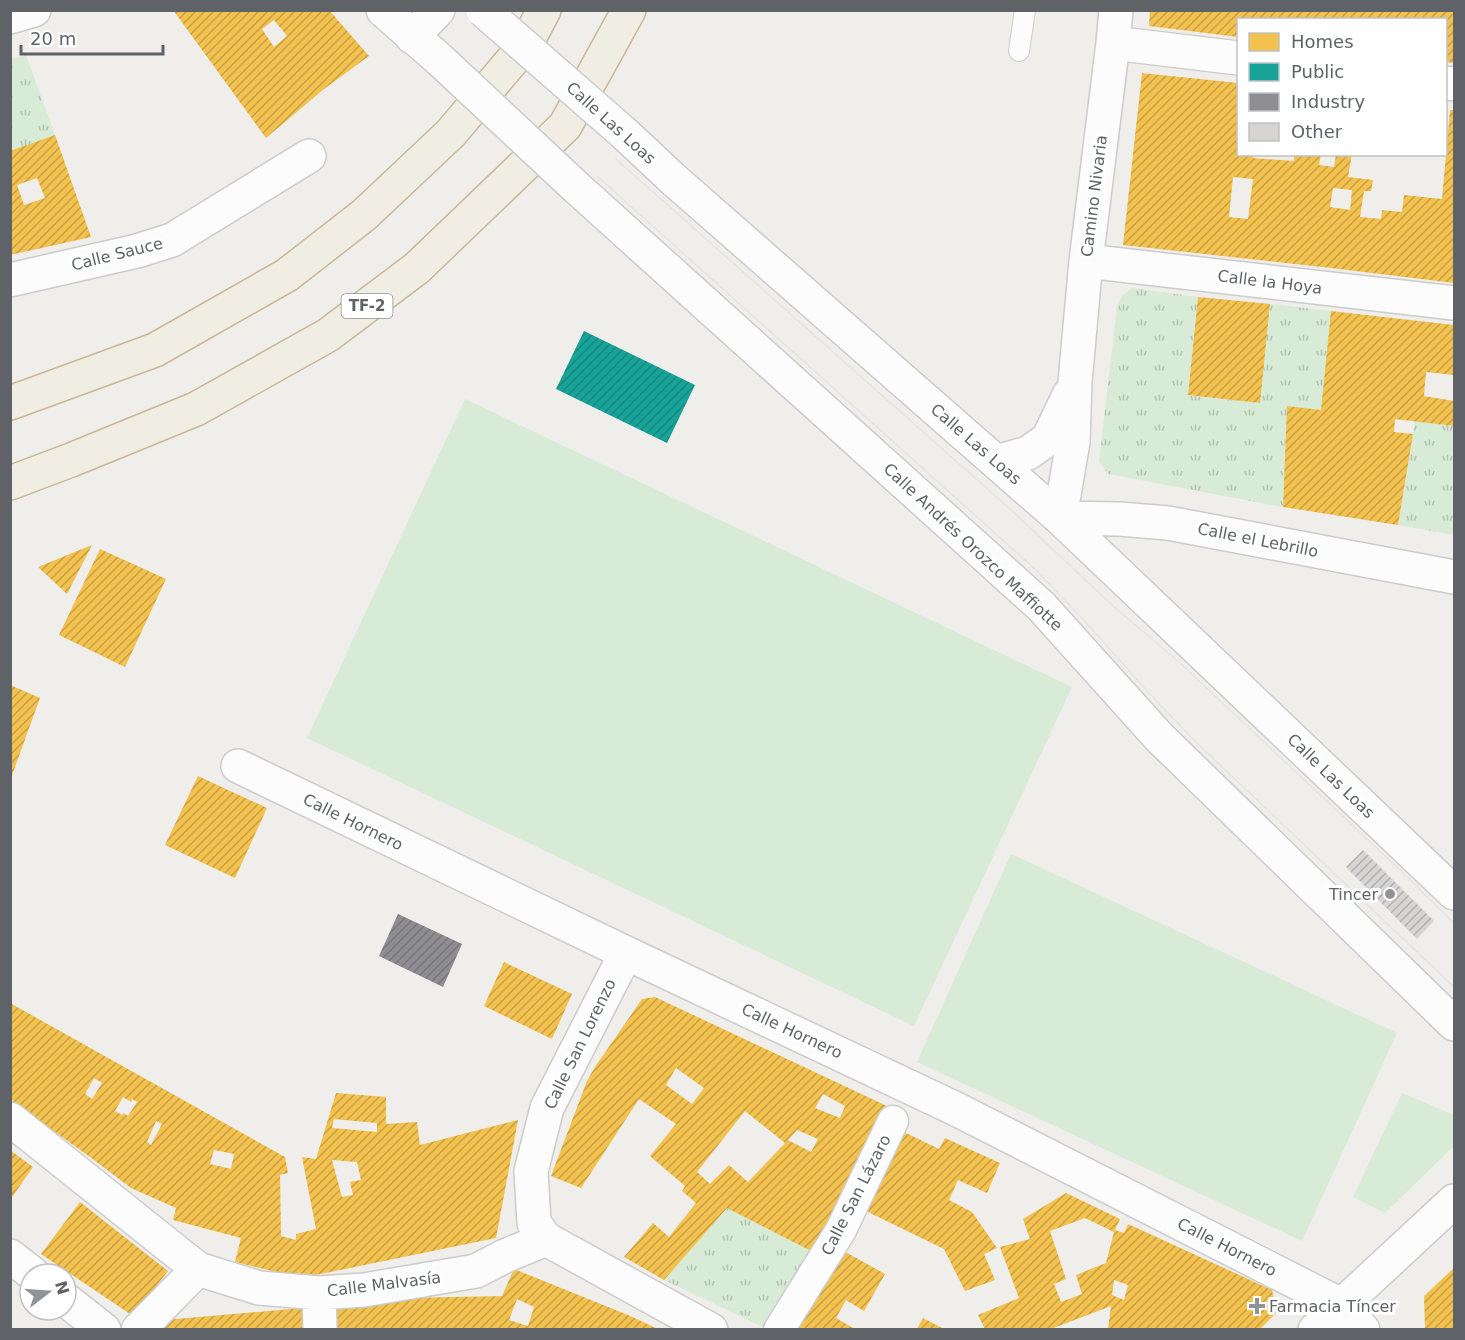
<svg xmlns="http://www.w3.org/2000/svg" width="1465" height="1340" font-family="'DejaVu Sans',sans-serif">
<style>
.grass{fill:url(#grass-tufts)}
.park{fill:#d8ebd6}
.homes{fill:url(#homes-hatch);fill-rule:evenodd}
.public{fill:url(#public-hatch)}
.industry{fill:url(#industry-hatch)}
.building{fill:url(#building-hatch)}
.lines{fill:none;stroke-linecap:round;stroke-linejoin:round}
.service-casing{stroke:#cbcccc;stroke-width:22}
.pedestrian-casing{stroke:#cbcccc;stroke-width:33}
.minor-casing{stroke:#cbcccc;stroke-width:36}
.motorway-casing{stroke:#c8b996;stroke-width:36}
.service{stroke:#fdfcfc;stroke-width:20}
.pedestrian{stroke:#fdfcfc;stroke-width:30}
.minor{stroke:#fdfcfc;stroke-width:33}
.motorway{stroke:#f0ede3;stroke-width:33}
.tram{stroke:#e4e4e4;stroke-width:1.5}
.minor-bridge-casing{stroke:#cbcccc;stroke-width:36;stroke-linecap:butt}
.minor-bridge{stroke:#fdfcfc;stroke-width:33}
.poi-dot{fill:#919496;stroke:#fff;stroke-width:2}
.labels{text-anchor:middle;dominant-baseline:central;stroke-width:6;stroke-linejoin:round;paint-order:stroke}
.shield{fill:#fff;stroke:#8f9295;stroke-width:1.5}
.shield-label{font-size:15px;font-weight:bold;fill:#5f6368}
.street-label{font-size:16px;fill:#5f6368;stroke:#fff}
.poi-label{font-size:16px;fill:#5f6368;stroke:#fff;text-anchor:end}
</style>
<defs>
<pattern id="grass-tufts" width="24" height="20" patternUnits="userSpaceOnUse" patternTransform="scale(1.5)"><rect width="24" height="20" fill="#d8ebd6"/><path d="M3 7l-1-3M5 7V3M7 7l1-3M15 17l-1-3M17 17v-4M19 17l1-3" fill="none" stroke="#b2c2b1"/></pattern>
<pattern id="homes-hatch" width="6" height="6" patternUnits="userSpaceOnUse" patternTransform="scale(1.5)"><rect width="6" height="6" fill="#f2c14e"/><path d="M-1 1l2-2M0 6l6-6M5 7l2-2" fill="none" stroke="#c7a045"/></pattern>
<pattern id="public-hatch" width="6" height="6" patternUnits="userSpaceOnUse" patternTransform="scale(1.5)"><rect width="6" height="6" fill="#17a398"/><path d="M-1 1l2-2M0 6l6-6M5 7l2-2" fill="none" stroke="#188880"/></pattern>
<pattern id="industry-hatch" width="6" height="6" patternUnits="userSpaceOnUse" patternTransform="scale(1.5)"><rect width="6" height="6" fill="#8d8d92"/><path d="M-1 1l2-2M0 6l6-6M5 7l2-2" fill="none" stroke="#76777b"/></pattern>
<pattern id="building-hatch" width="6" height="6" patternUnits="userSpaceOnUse" patternTransform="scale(1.5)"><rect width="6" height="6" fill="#d6d5d3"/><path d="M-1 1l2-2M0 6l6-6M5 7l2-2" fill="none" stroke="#b1b0af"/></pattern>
</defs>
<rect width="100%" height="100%" fill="#efeeea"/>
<path class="grass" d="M26 55 55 135 11 151V59Z
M1132 288 1198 297 1188 395 1259 403 1270 304 1331 311 1321 410 1287 407 1283 507 1108 474 1099 462 1117 306 1123 295Z
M1415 421 1454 426V535L1398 525Z
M727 1208 813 1252 765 1328 664 1280Z"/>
<path class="park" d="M465 399 1072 687 914 1026 307 738Z
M1011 854 1397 1033 1302 1241 917 1062Z
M1402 1093 1454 1115V1146L1385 1213 1353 1197Z"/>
<path class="homes" d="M173 10H329L369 56 324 89 266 138ZM274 20 287 36 274 47 262 29Z
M1150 10H1454V63L1446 62V20H1238V37L1149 26Z
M1142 73 1238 83V154H1253V158L1294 161V154H1321L1319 165 1334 167 1336 154H1352L1348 177 1373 180 1371 191H1364L1360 217 1381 219 1382 210 1402 212 1404 195 1442 199 1450 110H1454V283L1331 268 1123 245ZM1233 177 1253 179 1248 219 1229 217ZM1333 188 1352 190 1350 210 1330 207Z
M55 135 91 237 10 255V151ZM37 178 45 198 24 205 17 185Z
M1198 297 1270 304 1260 403 1188 395Z
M1331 311 1454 325V375L1426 372 1424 396 1454 401V426L1395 419 1394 432 1413 434 1398 525 1283 507 1287 406 1321 410Z
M92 545 67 594 38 567Z
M100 549 166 579 125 667 59 635Z
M10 685 40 698 11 778H10Z
M198 776 267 808 235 878 165 845Z
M504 962 572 994 552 1039 484 1006Z
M655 997 889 1107 813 1252 727 1208 664 1280 624 1257 653 1223 669 1237 696 1203 682 1191 685 1186 650 1156 676 1124 639 1099 581 1188 551 1176 587 1081 595 1067 642 999ZM676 1068 704 1088 692 1104 666 1085ZM823 1094 845 1106 840 1118 815 1108ZM745 1111 785 1143 748 1182 729 1165 710 1184 697 1172ZM797 1130 818 1139 811 1152 788 1140Z
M10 1003 285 1157 288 1173 280 1175 281 1236 296 1240V1234L316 1229 302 1157 316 1159 336 1093 386 1097V1124L417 1122 420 1145 518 1120 496 1238 301 1278 235 1262 241 1238 173 1220 176 1208 131 1188 90 1157 15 1103 10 1098ZM94 1078 102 1083 92 1099 85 1094ZM123 1097 131 1102 132 1099 137 1102 128 1116 124 1113 122 1115 115 1111ZM334 1119 377 1123V1132L332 1128ZM156 1121 162 1124 151 1145 147 1142ZM214 1150 234 1154 231 1169 210 1164ZM332 1160 357 1162 361 1180 350 1182 353 1195 342 1197Z
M900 1130 939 1149 945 1138 1000 1163 987 1193 958 1180 949 1200 972 1212 997 1248 984 1254 995 1280 965 1291 944 1249 866 1211Z
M10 1150 33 1167 10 1200Z
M1066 1193 1120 1219 1115 1230 1124 1233 1128 1224 1272 1290 1277 1312 1260 1329H1108L1111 1306 1051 1329H985L978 1315 1019 1298 1000 1247 1030 1239 1023 1219ZM1085 1218 1114 1232 1106 1263 1076 1275 1082 1294 1061 1302 1054 1284 1066 1279 1050 1231ZM1114 1280 1128 1285 1124 1300 1112 1295Z
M80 1202 168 1271 133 1316 41 1254Z
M842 1250 885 1274 864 1311 846 1300 836 1318 855 1329H792Z
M1454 1268V1329H1425L1424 1296Z
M514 1269 628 1315 658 1329H337L336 1306 407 1298 502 1296ZM517 1299 534 1307 528 1326 509 1320Z
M303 1308 305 1329H165V1320Z
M923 1318 944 1329H917Z"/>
<path class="public" d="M584 331 695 385 667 443 556 389Z"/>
<path class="industry" d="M398 914 462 944 443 987 379 956Z"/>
<path class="building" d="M1363 850 1434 921 1417 939 1346 867Z"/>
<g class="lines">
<defs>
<path id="service" d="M1019 51 1025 10"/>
<path id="pedestrian" d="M779 1330 841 1230 893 1121"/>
<path id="minor" d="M383 10 440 60
M1116 10 1113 43 1086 261 1075 382 1073 442 1060 518 1119 519 1168 523 1454 577
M10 17 34 10
M412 37 438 10
M1113 43 1238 58
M1446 83 1454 84
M625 134 673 179 1060 518 1454 893
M577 188 1041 606 1159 737 1454 1024
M1086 261 1454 303
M10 280 137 251 172 240 309 156
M996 462 1028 453 1048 439 1069 395
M238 766 626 953 956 1109 1341 1305 1363 1330
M626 953 547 1108 531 1171 534 1223 546 1239 711 1330
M10 1119 198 1269 259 1288 319 1293 364 1290 476 1271 505 1256 546 1239
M10 1256 33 1274
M319 1293 320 1330
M66 1300 104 1330
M138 1330 198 1269
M1315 1330 1454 1201"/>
<path id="motorway" d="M10 403 155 350 287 275 364 215 451 133 526 44 544 10
M10 483 71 460 196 409 328 335 417 268 565 126 629 10"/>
</defs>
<use href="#service" class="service-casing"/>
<use href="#pedestrian" class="pedestrian-casing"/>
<use href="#minor" class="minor-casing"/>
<use href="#motorway" class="motorway-casing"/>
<use href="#service" class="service"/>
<use href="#pedestrian" class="pedestrian"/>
<use href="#minor" class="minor"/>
<use href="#motorway" class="motorway"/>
<path class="tram" d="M616 159 1010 509 1113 606 1179 662 1402 872 1454 923
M597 176 1036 570 1093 630 1147 691 1196 742 1454 987"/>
<defs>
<path id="minor-bridge" d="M483 10 625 134
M440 60 577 188"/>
</defs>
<use href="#minor-bridge" class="minor-bridge-casing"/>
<use href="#minor-bridge" class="minor-bridge"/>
</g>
<g class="poi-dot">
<circle cx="1390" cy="894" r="6"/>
<path d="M1254 1297h6v6h6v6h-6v6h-6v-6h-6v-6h6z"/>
</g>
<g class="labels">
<rect class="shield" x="341.5" y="294" width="51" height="24" rx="4.5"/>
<g class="shield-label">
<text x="367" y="306">TF-2</text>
</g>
<g class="street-label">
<text transform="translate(611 123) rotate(42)">Calle Las Loas</text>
<text transform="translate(1094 196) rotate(-83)">Camino Nivaria</text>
<text transform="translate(117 254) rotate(-14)">Calle Sauce</text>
<text transform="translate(1270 282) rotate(7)">Calle la Hoya</text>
<text transform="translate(976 444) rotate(41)">Calle Las Loas</text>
<text transform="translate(1258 540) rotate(11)">Calle el Lebrillo</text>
<text transform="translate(973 547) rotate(43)">Calle Andrés Orozco Maffiotte</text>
<text transform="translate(1331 776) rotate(44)">Calle Las Loas</text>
<text transform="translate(353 822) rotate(26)">Calle Hornero</text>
<text transform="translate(792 1031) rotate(25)">Calle Hornero</text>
<text transform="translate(580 1044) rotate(-64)">Calle San Lorenzo</text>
<text transform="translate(856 1195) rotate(-63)">Calle San Lázaro</text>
<text transform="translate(1227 1247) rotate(27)">Calle Hornero</text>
<text transform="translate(384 1284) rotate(-7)">Calle Malvasía</text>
</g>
<g class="poi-label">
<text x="1378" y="894">Tincer</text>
<text x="1269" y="1306" text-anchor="start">Farmacia Tíncer</text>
</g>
</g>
<rect width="1465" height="1340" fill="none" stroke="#5f6368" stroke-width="24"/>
<rect x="1237" y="18" width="210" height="138" fill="#ffffff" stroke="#bfc1c3" stroke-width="1.5"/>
<rect x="1249" y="33" width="30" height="18" fill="#f2c14e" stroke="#bfc1c3" stroke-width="1.5"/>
<text x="1291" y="48" font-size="18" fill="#5f6368">Homes</text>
<rect x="1249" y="63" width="30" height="18" fill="#17a398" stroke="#bfc1c3" stroke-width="1.5"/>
<text x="1291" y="78" font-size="18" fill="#5f6368">Public</text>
<rect x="1249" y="93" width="30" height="18" fill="#8d8d92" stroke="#bfc1c3" stroke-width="1.5"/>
<text x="1291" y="108" font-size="18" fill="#5f6368">Industry</text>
<rect x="1249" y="123" width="30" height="18" fill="#d6d5d3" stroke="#bfc1c3" stroke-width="1.5"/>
<text x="1291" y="138" font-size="18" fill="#5f6368">Other</text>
<g transform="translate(48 1292) rotate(73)"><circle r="28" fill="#ffffff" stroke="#bfc1c3" stroke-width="1.5"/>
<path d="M0-4.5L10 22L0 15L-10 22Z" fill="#919496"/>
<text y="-9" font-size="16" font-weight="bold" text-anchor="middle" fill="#5f6368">N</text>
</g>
<path d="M21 45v9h142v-9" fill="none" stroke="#5f6368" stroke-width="3"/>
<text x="30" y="45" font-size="18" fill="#5f6368" stroke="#ffffff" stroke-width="4.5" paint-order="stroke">20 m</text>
</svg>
